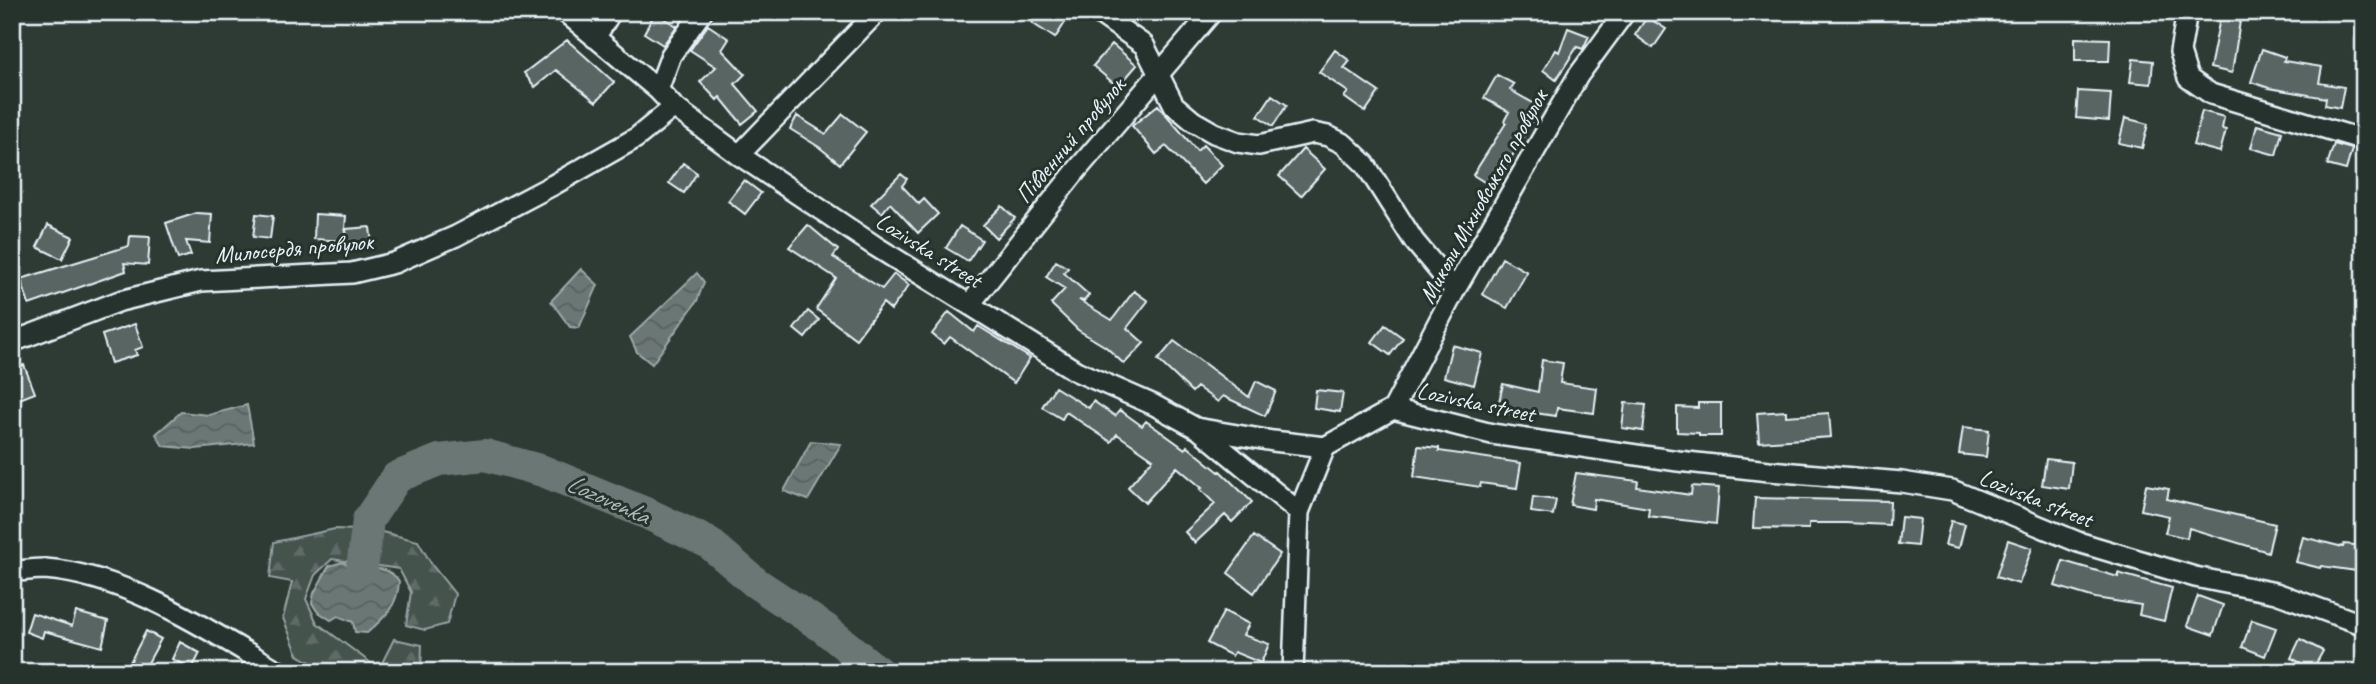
<svg xmlns="http://www.w3.org/2000/svg" width="2376" height="684" font-family="Caveat,sans-serif">
<style>
.forest{fill:url(#forest-firs);stroke:#96a2a3;stroke-width:2}
.water{fill:url(#water-waves);stroke:#9da8a9;stroke-width:2}
.lines{fill:none;stroke-linecap:round;stroke-linejoin:round}
.river{stroke:#6b7775;stroke-width:32}
.building{fill:#596563;stroke:#e8f1f8;stroke-width:2}
.minor-casing{stroke:#e8f1f8;stroke-width:24}
.minor{stroke:#26332d;stroke-width:19}
.labels{text-anchor:middle;dominant-baseline:central;stroke-width:6;stroke-linejoin:round;paint-order:stroke}
.street-label{font-size:24px;fill:#e8f1f8;stroke:#26332d}
.water-label{font-size:26px;font-style:italic;fill:#b0babd;stroke:#26332d}
</style>
<defs>
<pattern id="forest-firs" width="22" height="20" patternUnits="userSpaceOnUse" patternTransform="scale(1.75)"><rect width="22" height="20" fill="#45524e"/><path d="M5 1l3.5 6h-7zM16 11l3.5 6h-7z" fill="#606b68"/></pattern>
<pattern id="water-waves" width="16" height="10" patternUnits="userSpaceOnUse" patternTransform="scale(1.75)"><rect width="16" height="10" fill="#6b7775"/><path d="M0 5q4-4 8 0t8 0" fill="none" stroke="#586060"/></pattern>
</defs>
<rect width="100%" height="100%" fill="#2e3b35"/>
<filter id="ink" filterUnits="userSpaceOnUse"><feTurbulence type="fractalNoise" baseFrequency=".0143" numOctaves="2"/><feDisplacementMap in="SourceGraphic" scale="14" xChannelSelector="R" yChannelSelector="G"/><feConvolveMatrix kernelMatrix="1 2 1 2 8 2 1 2 1" color-interpolation-filters="sRGB"/></filter>
<g filter="url(#ink)">
<path class="forest" d="M335 529 378 531 418 541 432 565 455 594 447 624 425 630 406 625 411 592 399 569 332 559 315 575 306 599 317 623 379 669 394 639 422 645 421 672H328L298 655 283 618 292 582 270 578 274 542Z"/>
<path class="water" d="M581 269 598 285 579 328 570 327 551 301Z
M697 273 704 282 697 301 652 364 637 352 630 337Z
M247 405 254 443 195 449 163 446 156 434 181 412 209 415Z
M811 441 841 444 808 500 784 491Z
M342 562C361 572 385 561 399 581 398 606 385 617 367 633L355 632 353 622 338 616 331 620 317 611 312 603 314 593 329 566Z"/>
<g class="lines">
<path class="river" d="M362 569 368 520 397 477 439 460 485 455 543 471 648 514 709 543 756 583 824 628 878 672"/>
</g>
<path class="building" d="M1039 12H1072L1055 38 1032 23Z
M655 13 677 26 663 45 644 33Z
M1647 17 1666 29 1653 48 1635 35Z
M2220 18 2240 21 2232 73 2210 68Z
M708 25 729 39 722 50 745 74 735 84 758 111 742 124 720 97 717 100 700 82 716 67 690 50Z
M1568 28 1589 36 1583 49 1577 47 1556 80 1543 70 1556 50 1559 52Z
M2075 38 2110 39 2109 61H2075Z
M567 40 614 82 596 102 556 70 535 87 524 73Z
M1112 44 1137 65 1118 87 1093 66Z
M2262 49 2285 57 2284 61 2322 67 2319 83 2344 87 2340 108 2325 105 2326 98 2269 88 2251 82Z
M1335 50 1350 61 1344 68 1379 92 1365 112 1344 97 1348 92 1319 72Z
M2133 59 2153 61 2151 84 2130 82Z
M1497 75 1514 84 1510 90 1540 107 1494 188 1473 175 1506 123 1504 121 1509 112 1484 98Z
M2078 91 2111 93 2109 121 2076 118Z
M1272 95 1287 105 1273 126 1258 116Z
M1158 105 1197 151 1203 145 1222 165 1203 184 1166 146 1156 154 1132 126Z
M2202 111 2224 117 2222 129 2226 130 2220 152 2193 145Z
M843 114 866 132 840 164 819 147 790 129 797 116 826 134Z
M2125 118 2148 124 2142 148 2119 143Z
M2257 125 2282 132 2276 155 2251 148Z
M2334 144 2352 149 2346 170 2327 165Z
M1303 149 1325 169 1301 196 1279 176Z
M683 163 697 173 684 193 669 183Z
M901 174 907 179 902 186 919 204 924 199 938 214 918 233 890 203 882 213 871 204Z
M744 180 761 193 745 214 728 201Z
M1002 206 1015 218 996 238 983 225Z
M197 213 212 214 210 243 186 241 191 255 178 259 166 223Z
M256 214 273 216 270 239 253 237Z
M315 214 346 216 344 241 314 239Z
M48 225 73 237 62 259 37 247Z
M808 225 838 250 833 257 882 289 894 274 909 285 891 310 883 303 856 339 816 309 836 278 789 247Z
M960 226 982 240 968 261 946 248Z
M370 227 372 245 348 247 346 229Z
M130 236 150 237 148 265 124 263 126 271 29 305 21 279 129 246Z
M1502 258 1527 272 1507 308 1482 294Z
M1056 261 1068 268 1064 273 1089 295 1084 301 1079 300 1112 320 1134 291 1148 301 1127 328 1144 343 1124 364 1106 347 1078 330 1051 304 1065 289 1046 277Z
M808 311 819 320 805 338 794 329Z
M949 312 974 332 978 326 1030 358 1014 383 950 337 944 344 932 334Z
M135 324 143 347 135 350 137 355 111 363 102 335Z
M1385 325 1403 338 1390 355 1372 342Z
M1174 341 1249 397 1256 381 1276 391 1265 416 1223 396 1218 402 1197 387 1192 392 1158 360Z
M1452 345 1482 353 1474 385 1444 377Z
M1542 360 1563 363 1560 383 1597 388 1594 413 1557 408 1556 416 1515 410 1514 415 1497 411 1503 384 1538 392Z
M24 365 35 393 17 400 12 388V369Z
M1055 387 1089 408 1093 401 1115 416 1120 410 1142 426 1146 421 1185 449 1187 446 1219 472 1220 471 1252 502 1232 522 1225 515 1195 543 1185 532 1215 504 1200 489 1202 488 1177 467 1145 503 1128 487 1153 459 1117 434 1111 442 1066 412 1062 419 1042 407Z
M1316 390 1343 393 1340 412 1314 408Z
M1625 403 1646 405 1643 431 1622 428Z
M1698 403H1721V436H1699V433L1677 432V407L1698 408Z
M1786 411V416L1829 413 1831 437 1759 442 1757 413Z
M1963 427 1989 430 1986 457 1959 454Z
M1418 446 1439 448V451L1521 463 1517 488 1481 483 1480 487 1414 477Z
M2046 459 2072 462 2069 489 2042 485Z
M1576 473 1638 481 1637 487 1691 495 1692 486 1719 488 1716 524 1648 516 1649 508 1594 499 1593 509 1570 505Z
M2146 485 2169 489 2167 499 2275 524 2268 552 2189 528 2187 538 2165 533 2169 516 2141 510Z
M1533 497 1556 500 1553 515 1531 512Z
M1755 498 1890 501 1889 525 1845 523H1809V529L1753 528Z
M1901 517 1920 519 1917 546 1898 544Z
M1951 521 1965 524 1959 548 1945 545Z
M1254 536 1280 554 1254 593 1228 573Z
M2303 537 2343 547 2344 544 2364 546V572L2321 566 2320 568 2296 562Z
M2008 540 2032 548 2019 584 1996 577Z
M2063 561 2118 577V573L2172 588 2164 621 2139 615 2141 605 2095 598 2055 586Z
M2198 596 2223 605 2213 635 2187 626Z
M1224 611 1249 624 1243 635 1269 644 1261 663 1234 652 1232 656 1207 643Z
M76 612 108 621 102 647 44 631 42 638 26 632 32 613 72 626Z
M2252 620 2276 628 2265 656 2242 647Z
M146 631 161 639 143 672H125Z
M2300 639 2323 651 2313 669 2291 658Z
M180 642 200 653 192 669 172 659Z"/>
<g class="lines">
<defs>
<path id="minor" d="M565 12 658 90 674 107 739 155 875 246 1076 371 1154 405 1196 428 1273 441 1325 447 1393 409 1492 434 1678 461 1769 471 1902 482 1952 490 2078 542 2195 577 2276 593 2364 625
M1097 12 1144 45 1174 105 1193 121 1214 133 1238 142 1259 145 1313 133 1328 136 1344 144 1365 164 1414 241 1455 290
M2187 12 2180 52 2188 78 2211 94 2364 140
M595 38 611 12
M658 90 671 55 702 12
M739 155 877 12
M970 304 1076 171 1212 12
M12 342 120 301 201 281 352 273 394 263 456 236 553 185 636 138 674 107
M1393 409 1455 290 1578 76 1625 12
M1197 428 1299 512
M12 571C23 571 34 569 45 569 127 575 210 631 280 672
M1293 672 1299 512 1325 447"/>
</defs>
<use href="#minor" class="minor-casing"/>
<use href="#minor" class="minor"/>
</g>
</g>
<g class="labels">
<g class="street-label">
<text transform="translate(1070 140) rotate(-50)">Південний провулок</text>
<text transform="translate(1483 196) rotate(-61)">Миколи Міхновського провулок</text>
<text transform="translate(294 248) rotate(-5)">Милосердя провулок</text>
<text transform="translate(929 250) rotate(32)">Lozivska street</text>
<text transform="translate(1476 402) rotate(12)">Lozivska street</text>
<text transform="translate(2036 498) rotate(22)">Lozivska street</text>
</g>
<g class="water-label">
<text transform="translate(608 499) rotate(24)">Lozovenka</text>
</g>
</g>
<rect width="2376" height="684" fill="none" stroke="#26332d" stroke-width="42"/>
<rect x="21" y="21" width="2334" height="642" fill="none" stroke="#e8f1f8" stroke-width="2.5" filter="url(#ink)"/>
</svg>
